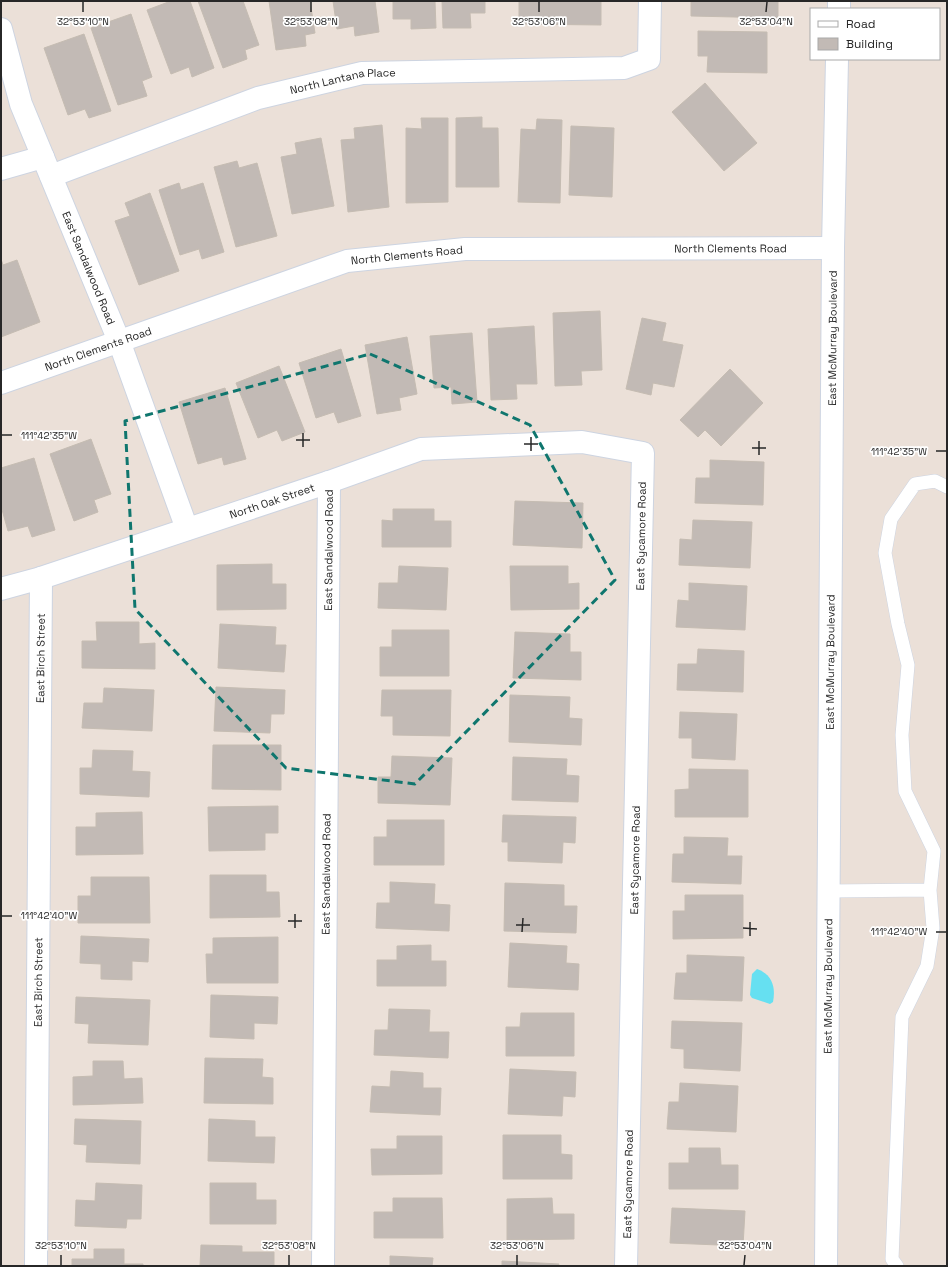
<svg xmlns="http://www.w3.org/2000/svg" width="948" height="1267" font-family="'Space Grotesk',sans-serif">
<style>
.water{fill:#66e0f1}
.building{fill:#c2bab5;stroke:#c5bcb2}
.lines{fill:none;stroke-linecap:round;stroke-linejoin:round}
.lane-casing{stroke:#cdd4e1;stroke-width:14}
.street-casing{stroke:#cdd4e1;stroke-width:24}
.secondary-casing{stroke:#cdd4e1;stroke-width:24}
.lane{stroke:#fff;stroke-width:13}
.street{stroke:#fff;stroke-width:22}
.secondary{stroke:#fff;stroke-width:22}
.marked{fill:none;stroke:#0f766e;stroke-width:3;stroke-dasharray:8 5;stroke-linejoin:round}
.ticks{fill:none;stroke:#272727;stroke-width:1.5}
.labels{text-anchor:middle;dominant-baseline:central;stroke-width:3.5;stroke-linejoin:round;paint-order:stroke}
.street-label{font-size:11px;fill:#272727;stroke:#fff}
.ticks-label{font-size:10px;text-anchor:middle;fill:#272727;stroke:#fff;stroke-width:3.5;stroke-linejoin:round;paint-order:stroke}
</style>
<rect width="100%" height="100%" fill="#ebe0d8"/>
<path class="water" d="M757 969C772 974 776 987 773 1002L770 1004 752 998 750 995 752 974Z"/>
<path class="building" d="M171 1H190L214 68 192 77 189 67 171 74 147 10Z
M198 1H243L259 45 245 50 247 59 223 68Z
M269 1H310L315 33 305 35 306 46 276 50Z
M333 1H375L379 32 355 36 354 26 337 29Z
M393 1H435L436 28 411 29V19H393Z
M442 1H485V13H470L471 28H443Z
M519 1H601V25L519 24Z
M691 1H778V18L691 16Z
M131 14 152 77 142 81 147 96 118 105 91 28Z
M698 31 767 32V73L707 72 708 56H698Z
M84 34 111 111 89 118 85 109 68 115 44 48Z
M705 83 757 143 724 171 672 112Z
M482 117V128H498L499 187H456V118Z
M421 118H448V202L406 203V128L422 129Z
M537 119 562 120 560 203 518 202 521 129 536 130Z
M382 125 389 207 348 212 341 140 355 139 354 128Z
M571 126 614 128 612 197 569 195Z
M321 138 334 206 292 214 281 157 297 154 295 143Z
M237 161 239 168 257 163 277 236 236 247 214 167Z
M179 183 181 190 203 183 224 252 202 259 199 249 180 255 159 190Z
M150 193 179 271 139 285 115 221 130 216 125 203Z
M1 259 3 265 17 260 40 322 1 337Z
M600 311 602 370 581 371 582 385 555 386 553 313Z
M642 318 666 323 662 341 683 345 674 387 653 383 651 395 626 389Z
M534 326 537 384H516L517 399 491 400 488 329Z
M472 333 477 402 452 404 451 387 434 388 430 336Z
M407 337 417 394 399 398 401 410 377 414 365 345Z
M341 349 361 416 338 423 334 412 316 418 299 363Z
M279 366 305 432 282 441 277 430 258 438 236 383Z
M730 369 763 403 721 446 705 430 698 437 680 420Z
M225 388 246 459 224 465 222 457 198 464 179 402Z
M91 439 111 494 94 500 98 512 74 521 50 454Z
M34 458 55 530 32 537 28 526 8 531 1 506V468Z
M710 460 764 462 763 505 695 503 696 478H710Z
M515 501 583 503 582 548 513 545Z
M393 509H434V521H451V547H382V520L393 521Z
M693 520 752 522 750 568 679 565 680 539 692 540Z
M272 564V584H286V609L217 610V565Z
M399 566 448 568 446 610 378 608 379 583H398Z
M510 566H568V584L579 583V609L511 610Z
M689 583 747 586 745 630 676 627 678 600 689 601Z
M96 622H139V644L155 643V669L82 668V641H97Z
M220 624 276 627 275 645H286L284 672 218 668Z
M392 630H449V676H380V647H392Z
M515 632 570 634V652H581V680L513 678Z
M698 649 744 651 743 692 677 690 678 664H697Z
M216 687 285 690 284 714H271L270 733 214 731Z
M104 688 154 690 152 731 82 728 84 703H103Z
M382 690H451L450 736 393 735V716H381Z
M510 695 570 697 569 718 582 719 581 745 509 742Z
M680 712 737 714 735 760 692 758V738H679Z
M213 745H281V790L212 789Z
M93 750 133 751 132 771 150 772 149 797 80 794V768H92Z
M392 756 452 758 450 805 378 803V777H391Z
M513 757 567 759 566 775 579 776 578 802 512 800Z
M689 769 748 770V817H675V790L689 789Z
M278 806V833H265V850L209 851 208 807Z
M142 812 143 854 76 855V827H96V813Z
M503 815 576 817 575 843 563 842 562 863 508 861V842H502Z
M387 820H444V865H374V837H387Z
M684 837 728 838 727 856H742L741 884 672 882 673 854H684Z
M210 875H266V892H279L280 917 210 918Z
M91 877H149L150 923H78V896H91Z
M390 882 435 884 434 904 450 905 449 931 376 928 377 903H390Z
M505 883 564 885V906H577L576 933 504 931Z
M685 895H743V938L673 939V911H685Z
M81 936 149 939 148 962 132 961V980L101 979V964L80 963Z
M278 937V983H207L206 954H213V938Z
M510 943 567 946 566 963 579 964 578 990 508 987Z
M431 945V961H446V986H377V960H397V946Z
M687 955 744 957 742 1001 674 999 676 973H687Z
M211 995 278 997 277 1024 254 1023V1039L210 1037Z
M76 997 150 1000 148 1045 88 1043 89 1024 75 1023Z
M389 1009 430 1010 429 1032H449L448 1058 374 1055 375 1030H388Z
M521 1013H574V1056H506V1027H520Z
M672 1021 742 1023 740 1071 684 1068V1049L671 1048Z
M205 1058 263 1059 262 1077 273 1078V1104L204 1103Z
M93 1061H123L124 1079 142 1078 143 1103 73 1105V1077L93 1076Z
M510 1069 576 1072 575 1097 563 1096 562 1116 508 1114Z
M391 1071 423 1073V1088H441L440 1115 370 1112 372 1086 390 1087Z
M680 1083 738 1086 736 1132 667 1129 669 1102H679Z
M75 1119 141 1121 140 1164 86 1162 87 1145 74 1144Z
M209 1119 255 1121V1137H275L274 1163 208 1161Z
M503 1135H561V1154L572 1155V1179H503Z
M397 1136H442V1174L372 1175 371 1149H397Z
M689 1148H720L721 1165H738V1189H669V1163H689Z
M96 1183 142 1185 141 1219H127L126 1228 75 1226 76 1200 95 1201Z
M210 1183H256V1200H276V1224H210Z
M393 1198H442L443 1238H374V1212H393Z
M552 1198 553 1214H574V1239L507 1240V1199Z
M672 1208 745 1211 743 1246 670 1243Z
M201 1245 242 1246V1252H274V1266H200Z
M94 1249H124V1264H143V1266H72V1259H94Z
M390 1256 433 1258 432 1266H390Z
M502 1261 559 1264 558 1266H502Z"/>
<g class="lines">
<defs>
<path id="lane" d="M829 891 930 890
M897 1266 892 1259 902 1017 927 966 933 928 930 890 934 851 905 791 902 735 908 665 898 624 885 553 891 519 915 484 935 481 947 487"/>
<g id="street">
<path id="s1" d="M1 29 21 104 119 341 187 529"/>
<path d="M1 169 43 157"/>
<path id="s2" d="M51 176 258 98 362 73 624 68 649 59 650 1"/>
<path id="s3" d="M1 589 41 578 329 482 421 449 582 442 643 453 626 1266"/>
<path id="s4" d="M36 1266 41 578"/>
<path id="s5" d="M323 1266 329 482"/>
</g>
<g id="secondary">
<path d="M839 9V1"/>
<path id="s6" d="M1 383 347 261 465 249 833 248"/>
<path id="s7" d="M826 1266 833 248 837 59"/>
</g>
</defs>
<use href="#lane" class="lane-casing"/>
<use href="#street" class="street-casing"/>
<use href="#secondary" class="secondary-casing"/>
<use href="#lane" class="lane"/>
<use href="#street" class="street"/>
<use href="#secondary" class="secondary"/>
</g>
<path class="marked" d="M370 354 530 425 615 580 415 784 286 768 135 609 125 421Z"/>
<path class="ticks" d="M83 12V2M311 12V2M539 12V2M766 12 767 2M2 435H12M296 440H310M524 444H538M303 447V433M752 448H766M531 451V437M936 451H946M759 455V441M2 916H12M288 921H302M516 925H530M295 928V914M743 928 757 929M522 932 523 918M936 932H946M750 936V922M61 1265V1255M289 1265V1255M517 1265V1255M744 1265 745 1255"/>
<g class="labels">
<g class="street-label">
<text stroke="none"><textPath href="#s2" startOffset="308">North Lantana Place</textPath></text>
<text stroke="none"><textPath href="#s6" startOffset="751">North Clements Road</textPath></text>
<text stroke="none"><textPath href="#s6" startOffset="427">North Clements Road</textPath></text>
<text stroke="none"><textPath href="#s1" startOffset="255">East Sandalwood Road</textPath></text>
<text stroke="none"><textPath href="#s7" startOffset="928">East McMurray Boulevard</textPath></text>
<text stroke="none"><textPath href="#s6" startOffset="103">North Clements Road</textPath></text>
<text stroke="none"><textPath href="#s3" startOffset="285">North Oak Street</textPath></text>
<text transform="translate(641 536) rotate(-89)">East Sycamore Road</text>
<text stroke="none"><textPath href="#s5" startOffset="716">East Sandalwood Road</textPath></text>
<text stroke="none"><textPath href="#s4" startOffset="608">East Birch Street</textPath></text>
<text stroke="none"><textPath href="#s7" startOffset="604">East McMurray Boulevard</textPath></text>
<text transform="translate(635 860) rotate(-89)">East Sycamore Road</text>
<text stroke="none"><textPath href="#s5" startOffset="392">East Sandalwood Road</textPath></text>
<text stroke="none"><textPath href="#s4" startOffset="284">East Birch Street</textPath></text>
<text stroke="none"><textPath href="#s7" startOffset="280">East McMurray Boulevard</textPath></text>
<text transform="translate(628 1184) rotate(-89)">East Sycamore Road</text>
</g>
</g>
<g class="ticks-label">
<text x="83" y="25">32°53'10"N</text>
<text x="311" y="25">32°53'08"N</text>
<text x="539" y="25">32°53'06"N</text>
<text x="766" y="25">32°53'04"N</text>
<text x="49" y="439">111°42'35"W</text>
<text x="899" y="455">111°42'35"W</text>
<text x="49" y="919">111°42'40"W</text>
<text x="899" y="935">111°42'40"W</text>
<text x="61" y="1249">32°53'10"N</text>
<text x="289" y="1249">32°53'08"N</text>
<text x="517" y="1249">32°53'06"N</text>
<text x="745" y="1249">32°53'04"N</text>
</g>
<rect width="948" height="1267" fill="none" stroke="#272727" stroke-width="4"/>
<rect x="810" y="8" width="130" height="52" fill="#ffffff" stroke="#a9a9a9"/>
<rect x="818" y="21" width="20" height="6" fill="#ffffff" stroke="#a9a9a9"/>
<text x="846" y="28" font-size="12" fill="#272727">Road</text>
<rect x="818" y="38" width="20" height="12" fill="#c2bab5" stroke="#a9a9a9"/>
<text x="846" y="48" font-size="12" fill="#272727">Building</text>
</svg>
